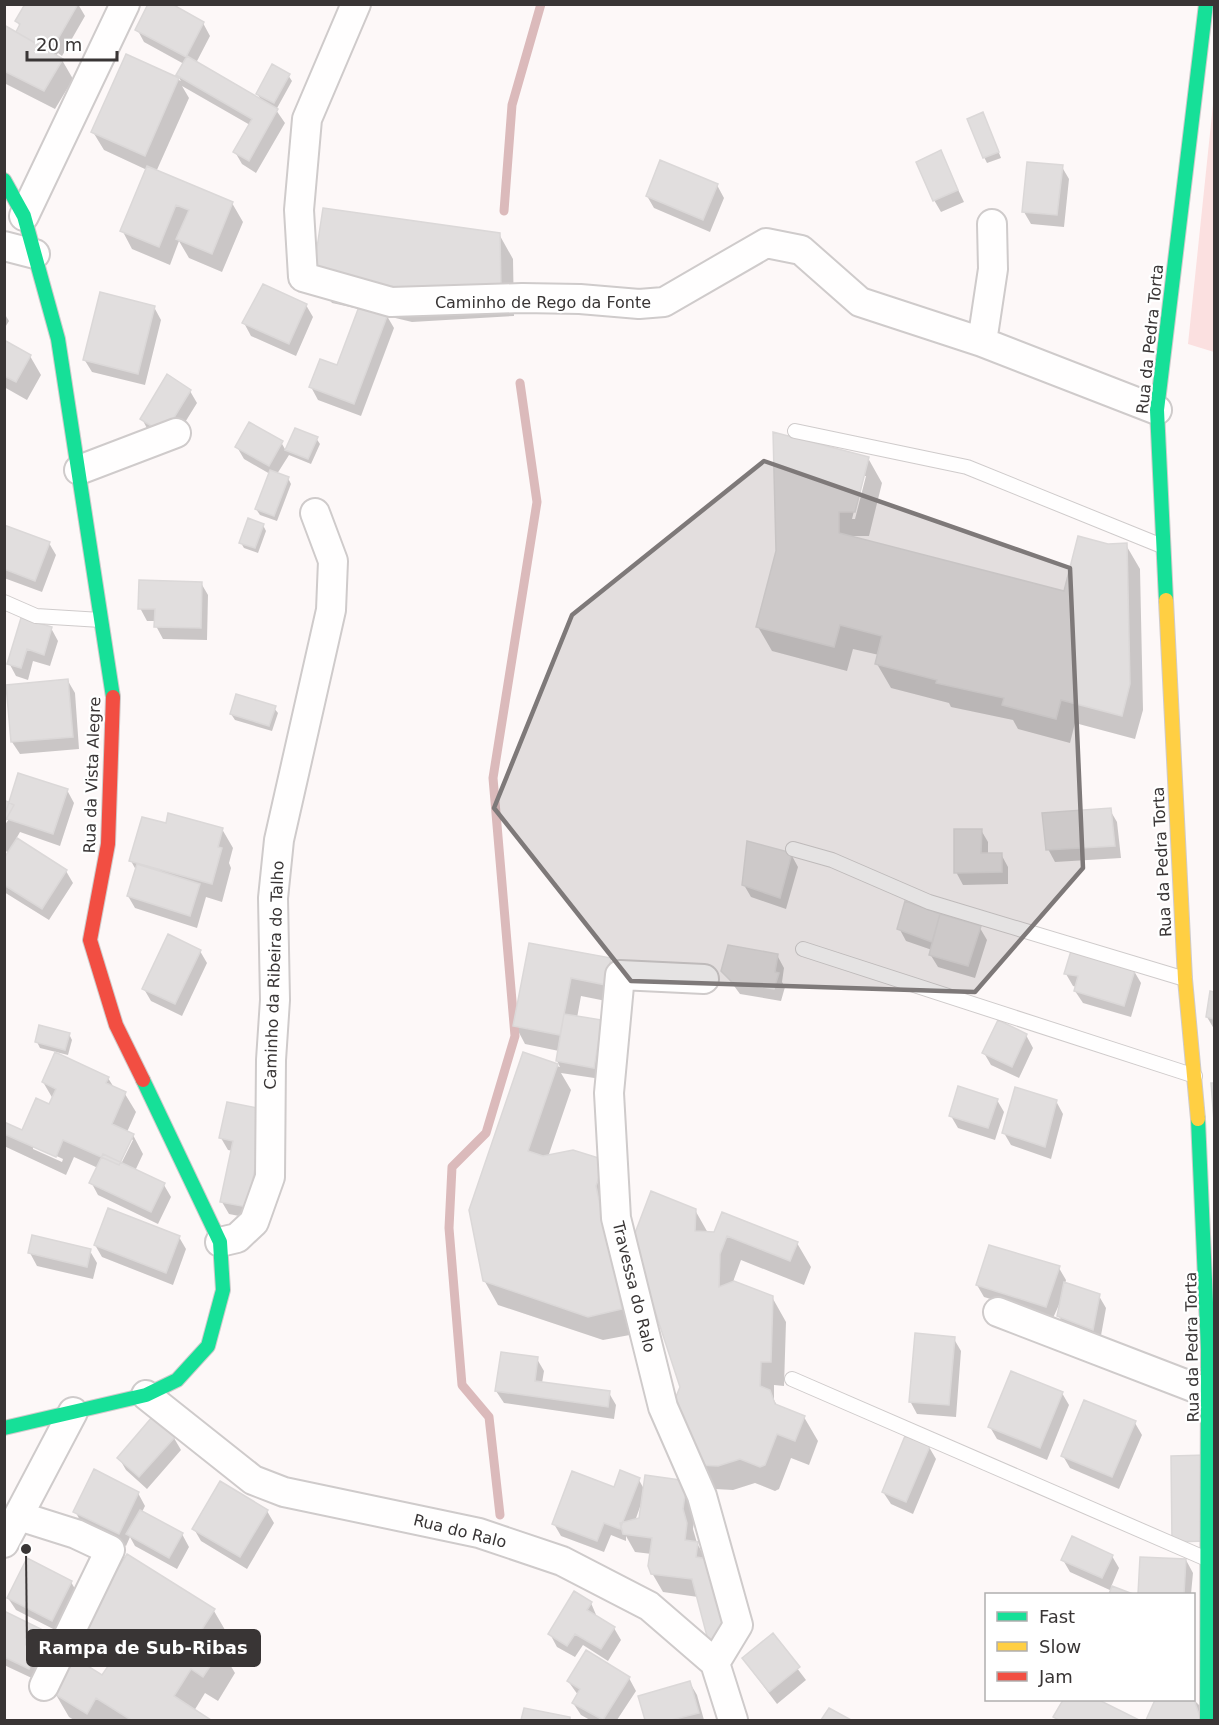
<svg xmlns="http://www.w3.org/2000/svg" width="1219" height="1725" font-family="'DejaVu Sans',sans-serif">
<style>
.green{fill:#fbe0e0}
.shadow{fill:#0003;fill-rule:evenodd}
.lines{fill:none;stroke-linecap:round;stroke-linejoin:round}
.stream{stroke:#dbbabb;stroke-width:9}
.building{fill:#e1dede;stroke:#dbd8d8;stroke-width:1.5}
.lane-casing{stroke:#cfcbcb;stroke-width:16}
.street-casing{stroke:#cfcbcb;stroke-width:32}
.fast-casing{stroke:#cfcbcb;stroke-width:16}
.slow-casing{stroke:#cfcbcb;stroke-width:16}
.jam-casing{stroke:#cfcbcb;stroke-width:16}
.lane{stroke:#fffefe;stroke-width:14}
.street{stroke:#fffefe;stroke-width:28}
.fast{stroke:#16e098;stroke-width:14}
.slow{stroke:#ffcf43;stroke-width:14}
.jam{stroke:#f24e42;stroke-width:14}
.marked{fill:#7e7979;fill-opacity:0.2;stroke:#7e7979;stroke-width:4.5;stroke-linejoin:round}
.labels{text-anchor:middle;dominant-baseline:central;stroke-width:4.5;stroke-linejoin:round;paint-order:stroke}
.street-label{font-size:16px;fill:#393535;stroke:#fff}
.leader{fill:none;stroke:#393535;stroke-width:2}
.callout-dot{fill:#393535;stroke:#fff;stroke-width:2}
.callout{fill:#393535;stroke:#393535;stroke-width:2}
.callout-label{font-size:18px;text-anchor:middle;font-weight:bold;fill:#fff}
</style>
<rect width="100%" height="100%" fill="#fdf8f8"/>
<path class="green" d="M1214 95V352L1188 344Z"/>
<path class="shadow" d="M27 4H78L85 16 62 56 58 53 56 56 62 60 73 79 55 109 4 83V26L17 33 20 27 17 21Z
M203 23 210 36 196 63 262 101 257 94 288 75 292 81 276 110 285 123 256 173 242 164 235 152 250 125 182 86 189 98 156 172 232 203 243 222 222 272 189 258 179 241 170 265 132 249 122 230 147 170 104 150 93 132 127 56 181 81 177 75 184 64 144 42 137 29Z
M986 120 1001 158 987 163 984 157Z
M940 152 964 202 941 212 934 200Z
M1062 167 1069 179 1064 227 1031 224 1024 212Z
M717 185 724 198 710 232 654 208 647 196Z
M499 234 513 259 514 316 412 322 387 316 394 328 361 416 318 400 311 387 338 367 359 309 332 303 329 299Z
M306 305 313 317 296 356 251 336 244 323Z
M154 307 161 320 145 385 92 372 84 359Z
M4 313 9 321 4 329Z
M4 342 30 356 41 375 27 400 4 387Z
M190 391 197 403 171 445 149 432 142 419Z
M295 430 316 438 320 444 311 464 289 455 277 474 288 478 291 484 277 521 260 515 256 509 270 474 244 459 237 447 281 442 286 451Z
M868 458 882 483 869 536H849L1065 593 1108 545H1126L1140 569 1143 710 1135 739 1075 723 1070 743 1018 729 1013 720 951 707 949 703 891 688 877 664 879 655 853 649 847 671 772 651 758 627ZM863 476H866L855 519H852Z
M263 525 266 531 258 553 244 548 241 543Z
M4 526 49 543 56 555 42 592 4 578Z
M201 583 208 595 207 640 163 639 156 626V621H147L140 608Z
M51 628 58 641 50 666 33 661 28 680 16 676 9 663Z
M68 681 75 693 79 749 20 754 12 742Z
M274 708 278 713 272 731 235 720 231 714Z
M67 790 74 803 60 846 20 832 16 839 66 871 73 883 49 920 4 892V860L9 853 4 850V826L9 819V804Z
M1110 810 1117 822 1121 858 1055 862 1048 849Z
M167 825 222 829 233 848 229 863 231 868 222 902 206 897 197 928 135 908 128 896 136 870 131 861Z
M981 830 988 842V855L1001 854 1008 867V884L963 885 956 872Z
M791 854 798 867 786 909 751 897 744 885Z
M906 902 980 928 987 940 975 978 938 967 930 954 932 950 906 941 899 928Z
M530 944 610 959 621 978 616 1003 581 996 577 1018 601 1022V1079L561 1073 571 1090 548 1157 604 1161 635 1334 603 1340 498 1305 484 1280 524 1054 560 1067 557 1061 559 1051 525 1044 515 1025Z
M200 951 207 963 182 1016 151 1001 144 989Z
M777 955 784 968 782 982 785 987 781 1001 740 994 723 971Z
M1134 971 1141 983 1131 1017 1083 1003 1075 991 1076 987 1073 986 1066 974Z
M1211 993H1214V1029L1207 1017Z
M69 1034 72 1040 68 1055 40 1048 37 1042Z
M1026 1035 1033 1048 1019 1078 991 1065 984 1053Z
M108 1078 115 1089 125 1094 136 1112 127 1132 133 1135 143 1154 135 1171 164 1185 171 1197 158 1224 98 1195 91 1182 98 1168 74 1157 66 1175 4 1146V1124L23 1132 50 1106 53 1099 43 1082ZM130 1138 133 1140 121 1164H118ZM33 1145 63 1159 62 1162 33 1149Z
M997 1100 1004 1112 995 1140 958 1128 951 1116Z
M1056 1101 1063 1114 1051 1159 1011 1145 1004 1133Z
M266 1111 254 1219 229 1214 222 1202 233 1151 228 1150 221 1138Z
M695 1210 708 1233 797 1243 811 1267 804 1285 741 1260 734 1279 733 1284 772 1297 786 1322 784 1386 774 1385V1400L778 1407 804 1417 818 1441 809 1465 791 1458 779 1489 775 1491 755 1483 733 1490 715 1489 701 1465 682 1387Z
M179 1237 186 1249 173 1285 102 1257 95 1245Z
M90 1251 97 1263 93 1279 37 1266 30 1253Z
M1059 1268 1066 1280 1065 1284 1099 1296 1106 1308 1100 1341 1066 1329 1059 1316 1062 1298 1053 1318 984 1297 977 1285Z
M954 1339 961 1351 956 1417 917 1414 910 1401Z
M537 1359 544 1371 542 1383 609 1393 616 1405 614 1419 504 1403 496 1391Z
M1062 1393 1069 1405 1047 1460 997 1439 990 1427Z
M1135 1423 1142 1435 1119 1489 1070 1468 1063 1456Z
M174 1438 181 1450 147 1489 126 1470 119 1458Z
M929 1447 936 1459 913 1514 891 1504 883 1492Z
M639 1480 644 1489 686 1482 697 1501 693 1529 697 1543 706 1560 721 1658 710 1640 698 1597 663 1592 652 1573V1554L635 1552 626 1536V1541L611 1535 604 1552 561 1536 554 1524 614 1489ZM641 1504V1519L635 1521Z
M138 1493 145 1506 142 1512 182 1534 189 1547 177 1569 135 1546 130 1537 126 1546 82 1524 75 1511Z
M267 1511 274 1523 247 1569 201 1541 194 1529Z
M1112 1556 1119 1568 1111 1587 1129 1594H1110L1112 1591 1070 1572 1063 1560Z
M1186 1560 1193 1573 1191 1594H1140Z
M71 1582 78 1594 59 1632 16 1610 8 1598Z
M591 1603 597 1617 614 1628 621 1640 608 1661 583 1645 575 1657 557 1647 550 1634Z
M214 1611 228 1635 220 1648 235 1673 218 1701 205 1693 194 1711 209 1720H74L69 1717 55 1693 103 1677 109 1667 93 1656 79 1632Z
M4 1613 46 1633 53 1645 36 1680 4 1665Z
M772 1635 806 1680 777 1704 743 1659Z
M629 1678 636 1691 617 1720H590L581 1715 573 1703 578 1695 568 1681Z
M690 1683 697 1695 704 1720H647L640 1697Z
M1065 1700H1096L1136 1720H1057L1055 1717Z
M1157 1700H1194L1214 1720H1147Z
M525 1710 569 1719 570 1720H523Z"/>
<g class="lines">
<path class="stream" d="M504 211 512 105 541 4
M500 1515 489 1417 462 1385 449 1228 452 1167 486 1133 515 1036 493 778 537 502 520 383"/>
</g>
<path class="building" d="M25 4H78L55 44 50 42 46 49 16 32 20 24 15 21Z
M148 4H172L204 22 186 57 135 30Z
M4 25 63 59 44 91 4 71Z
M126 54 179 78 145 156 91 132Z
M187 56 278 109 249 161 233 152 252 119 176 75Z
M272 64 290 74 274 103 256 94Z
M983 112 999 152 983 158 967 119Z
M941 150 958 190 933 201 916 162Z
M660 160 718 184 703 220 646 196Z
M1027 162 1063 165 1057 215 1022 212Z
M147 166 233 202 212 254 176 239 189 210 176 205 159 247 120 231Z
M323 208 500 233 501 292 397 298 313 274Z
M263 284 307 304 289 344 242 323Z
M100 292 155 306 138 374 83 360Z
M360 304 388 314 354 404 309 387 320 359 337 365Z
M4 340 31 355 16 382 4 376Z
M167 374 191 390 164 434 140 419Z
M249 422 283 441 269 466 235 447Z
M295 428 318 437 308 459 285 450Z
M773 432 869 457 855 512H839V533L1064 591 1078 536 1108 544 1127 543 1130 684 1122 716 1061 700 1056 719 1002 705 1004 698 936 683 937 680 875 664 882 636 840 625 834 647 756 627 776 551Z
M270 470 289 477 274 516 255 509Z
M248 518 264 524 255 548 239 543Z
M4 525 50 542 35 581 4 569Z
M139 580 202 582 201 628 154 627 155 609H138Z
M21 618 52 627 44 655 27 649 21 668 7 664Z
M68 679 73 737 11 742 6 685Z
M236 694 276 706 269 726 230 714Z
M18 773 68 789 53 834 4 818Z
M4 800 14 805 4 823Z
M1111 808 1115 846 1046 850 1042 813Z
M168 813 223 828 218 847 222 848 212 884 129 861 142 817 166 823Z
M954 829H982L981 853H1002V872L954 873Z
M17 838 67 870 42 909 4 885V858Z
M747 841 792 853 780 898 742 885Z
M137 864 200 884 190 916 127 896Z
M905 901 940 914 932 942 897 929Z
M940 914 981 926 968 966 929 955Z
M168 934 201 950 175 1004 142 989Z
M529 943 611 958 606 985 571 978 560 1035 513 1026Z
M728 945 778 954 775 972 779 973 774 989 732 982 721 971Z
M1071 951 1135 970 1124 1006 1074 991 1078 976 1064 974Z
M1210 991 1214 992V1019L1206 1017Z
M564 1014 602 1020 594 1068 556 1061Z
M998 1020 1027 1034 1012 1067 982 1053Z
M39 1025 70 1033 65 1050 35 1042Z
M55 1052 109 1077 106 1083 126 1092 112 1124 134 1134 119 1165 63 1140 56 1157 4 1134V1122L22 1130 36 1098 49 1104 56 1089 42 1082Z
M523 1052 558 1064 528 1151 543 1156 573 1150 605 1160 596 1186 622 1309 588 1317 483 1281 469 1210Z
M1211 1083H1214V1121Z
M958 1086 998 1099 988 1128 949 1116Z
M1015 1087 1057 1100 1045 1147 1002 1133Z
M227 1102 267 1110 247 1207 220 1202 233 1141 219 1138Z
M103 1154 165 1183 151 1212 89 1183Z
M651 1191 696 1209 695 1231 714 1232 722 1212 798 1242 790 1261 727 1236 720 1254 719 1287 734 1281 773 1296 771 1362H761L760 1386 770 1390 775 1404 805 1416 795 1441 777 1434 765 1465 760 1467 740 1459 718 1466 699 1465 673 1404 680 1387 632 1241Z
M108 1208 180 1236 166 1273 94 1245Z
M32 1235 91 1249 87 1267 28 1253Z
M989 1245 1060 1266 1046 1307 976 1285Z
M1064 1282 1100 1294 1093 1330 1057 1316Z
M915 1333 955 1337 949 1405 909 1402Z
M501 1352 538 1357 535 1381 610 1391 608 1407 495 1391Z
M1011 1371 1063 1392 1040 1448 988 1427Z
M1084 1400 1136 1421 1112 1477 1061 1456Z
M152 1417 175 1437 139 1477 117 1458Z
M905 1436 930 1446 906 1502 882 1492Z
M1206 1455 1207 1541 1172 1542 1171 1456Z
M94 1469 139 1492 119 1534 73 1512Z
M620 1470 640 1478 620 1529 604 1523 597 1541 552 1524 572 1471 614 1487Z
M645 1475 687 1481 683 1509 687 1523 685 1540 698 1542 696 1557 709 1559 726 1617 722 1642 708 1640 692 1579 651 1574 648 1566 652 1538 623 1534 620 1523 639 1518Z
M220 1481 268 1510 240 1557 192 1529Z
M140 1510 183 1533 169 1558 126 1534Z
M1072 1536 1113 1555 1102 1578 1061 1560Z
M127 1554 215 1609 199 1634 222 1648 203 1677 191 1669 174 1696 211 1720H131L96 1698 87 1714 53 1693 75 1658 102 1675 115 1656 77 1632Z
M1140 1557 1186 1559 1184 1594H1138Z
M27 1558 72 1581 52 1621 7 1598Z
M1112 1586 1133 1594H1109Z
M574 1591 592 1602 587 1610 615 1627 601 1649 575 1634 567 1646 548 1634Z
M4 1611 47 1632 29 1669 4 1657Z
M773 1633 800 1667 769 1692 742 1658Z
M586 1650 630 1677 603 1720 572 1703 580 1689 567 1681Z
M690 1681 699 1713 671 1720H645L638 1696Z
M1063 1700H1099L1139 1720H1059L1053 1717Z
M1155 1700H1194L1201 1720H1146Z
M524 1708 570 1717V1720H521Z
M829 1708 851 1720H821Z"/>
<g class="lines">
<defs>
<path id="lane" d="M795 431 967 467 1162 546
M4 602 36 616 101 620
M793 849 832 860 929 902 1185 979
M803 949 1195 1076
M792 1379 1209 1560"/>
<path id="street" d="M356 4 307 119 299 210 303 277 391 302 522 298 580 299 639 304 664 302 766 243 801 250 860 302 982 342 1157 410
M24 216 125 4
M4 246 35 254
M982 342 993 269 992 224
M79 470 176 433
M704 979 620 975 609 1093 616 1218 663 1407 702 1496 738 1625 715 1663
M220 1242 237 1238 254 1222 270 1177 271 1060 275 1000 273 898 279 840 331 610 333 561 315 513
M998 1312 1211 1394
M146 1395 253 1480 284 1492 479 1533 562 1561 649 1606 715 1663 733 1720
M19 1516 76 1534 110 1550 44 1686
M4 1543 73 1412"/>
<path id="fast" d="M4 180 24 216 58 339 113 697
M1166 600 1157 410 1206 4
M1198 1119 1208 1349 1207 1720
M4 1428 146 1395 177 1380 208 1346 223 1290 220 1242 143 1080"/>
<path id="slow" d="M1166 600 1185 979 1198 1119"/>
<path id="jam" d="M113 697 108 844 90 940 116 1025 143 1080"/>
</defs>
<use href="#lane" class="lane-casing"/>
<use href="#street" class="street-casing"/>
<use href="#fast" class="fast-casing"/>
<use href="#slow" class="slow-casing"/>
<use href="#jam" class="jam-casing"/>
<use href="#lane" class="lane"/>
<use href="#street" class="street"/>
<use href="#fast" class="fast"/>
<use href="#slow" class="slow"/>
<use href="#jam" class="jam"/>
</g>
<path class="marked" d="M764 461 1070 568 1083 868 975 992 631 981 494 808 572 615Z"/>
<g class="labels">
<g class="street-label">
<text x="543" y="302">Caminho de Rego da Fonte</text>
<text transform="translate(1150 339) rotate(-84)">Rua da Pedra Torta</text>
<text transform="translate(92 775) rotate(-88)">Rua da Vista Alegre</text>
<text transform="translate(1162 862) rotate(-93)">Rua da Pedra Torta</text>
<text transform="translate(274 975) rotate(-88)">Caminho da Ribeira do Talho</text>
<text transform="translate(634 1287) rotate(76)">Travessa do Ralo</text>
<text transform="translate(1192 1347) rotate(-91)">Rua da Pedra Torta</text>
<text transform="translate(460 1531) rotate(14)">Rua do Ralo</text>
</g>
</g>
<path class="leader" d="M26 1549L27 1648"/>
<circle class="callout-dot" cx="26" cy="1549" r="6"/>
<rect class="callout" x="27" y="1630" width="233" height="36" rx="6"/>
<g class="callout-label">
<text x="143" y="1654">Rampa de Sub-Ribas</text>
</g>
<rect width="1219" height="1725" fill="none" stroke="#393535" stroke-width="12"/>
<rect x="985" y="1593" width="210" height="108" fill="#ffffff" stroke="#b0aeae" stroke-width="1.5"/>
<rect x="997" y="1612" width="30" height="9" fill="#16e098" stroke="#b0aeae" stroke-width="1.5"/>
<text x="1039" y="1623" font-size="18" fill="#393535">Fast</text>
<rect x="997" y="1642" width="30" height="9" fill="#ffcf43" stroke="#b0aeae" stroke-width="1.5"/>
<text x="1039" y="1653" font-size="18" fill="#393535">Slow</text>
<rect x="997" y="1672" width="30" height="9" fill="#f24e42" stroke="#b0aeae" stroke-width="1.5"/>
<text x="1039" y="1683" font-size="18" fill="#393535">Jam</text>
<path d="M27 51v9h90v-9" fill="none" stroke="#393535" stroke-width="3"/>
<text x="36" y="51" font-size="18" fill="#393535" stroke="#ffffff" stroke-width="4.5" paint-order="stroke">20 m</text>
</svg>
